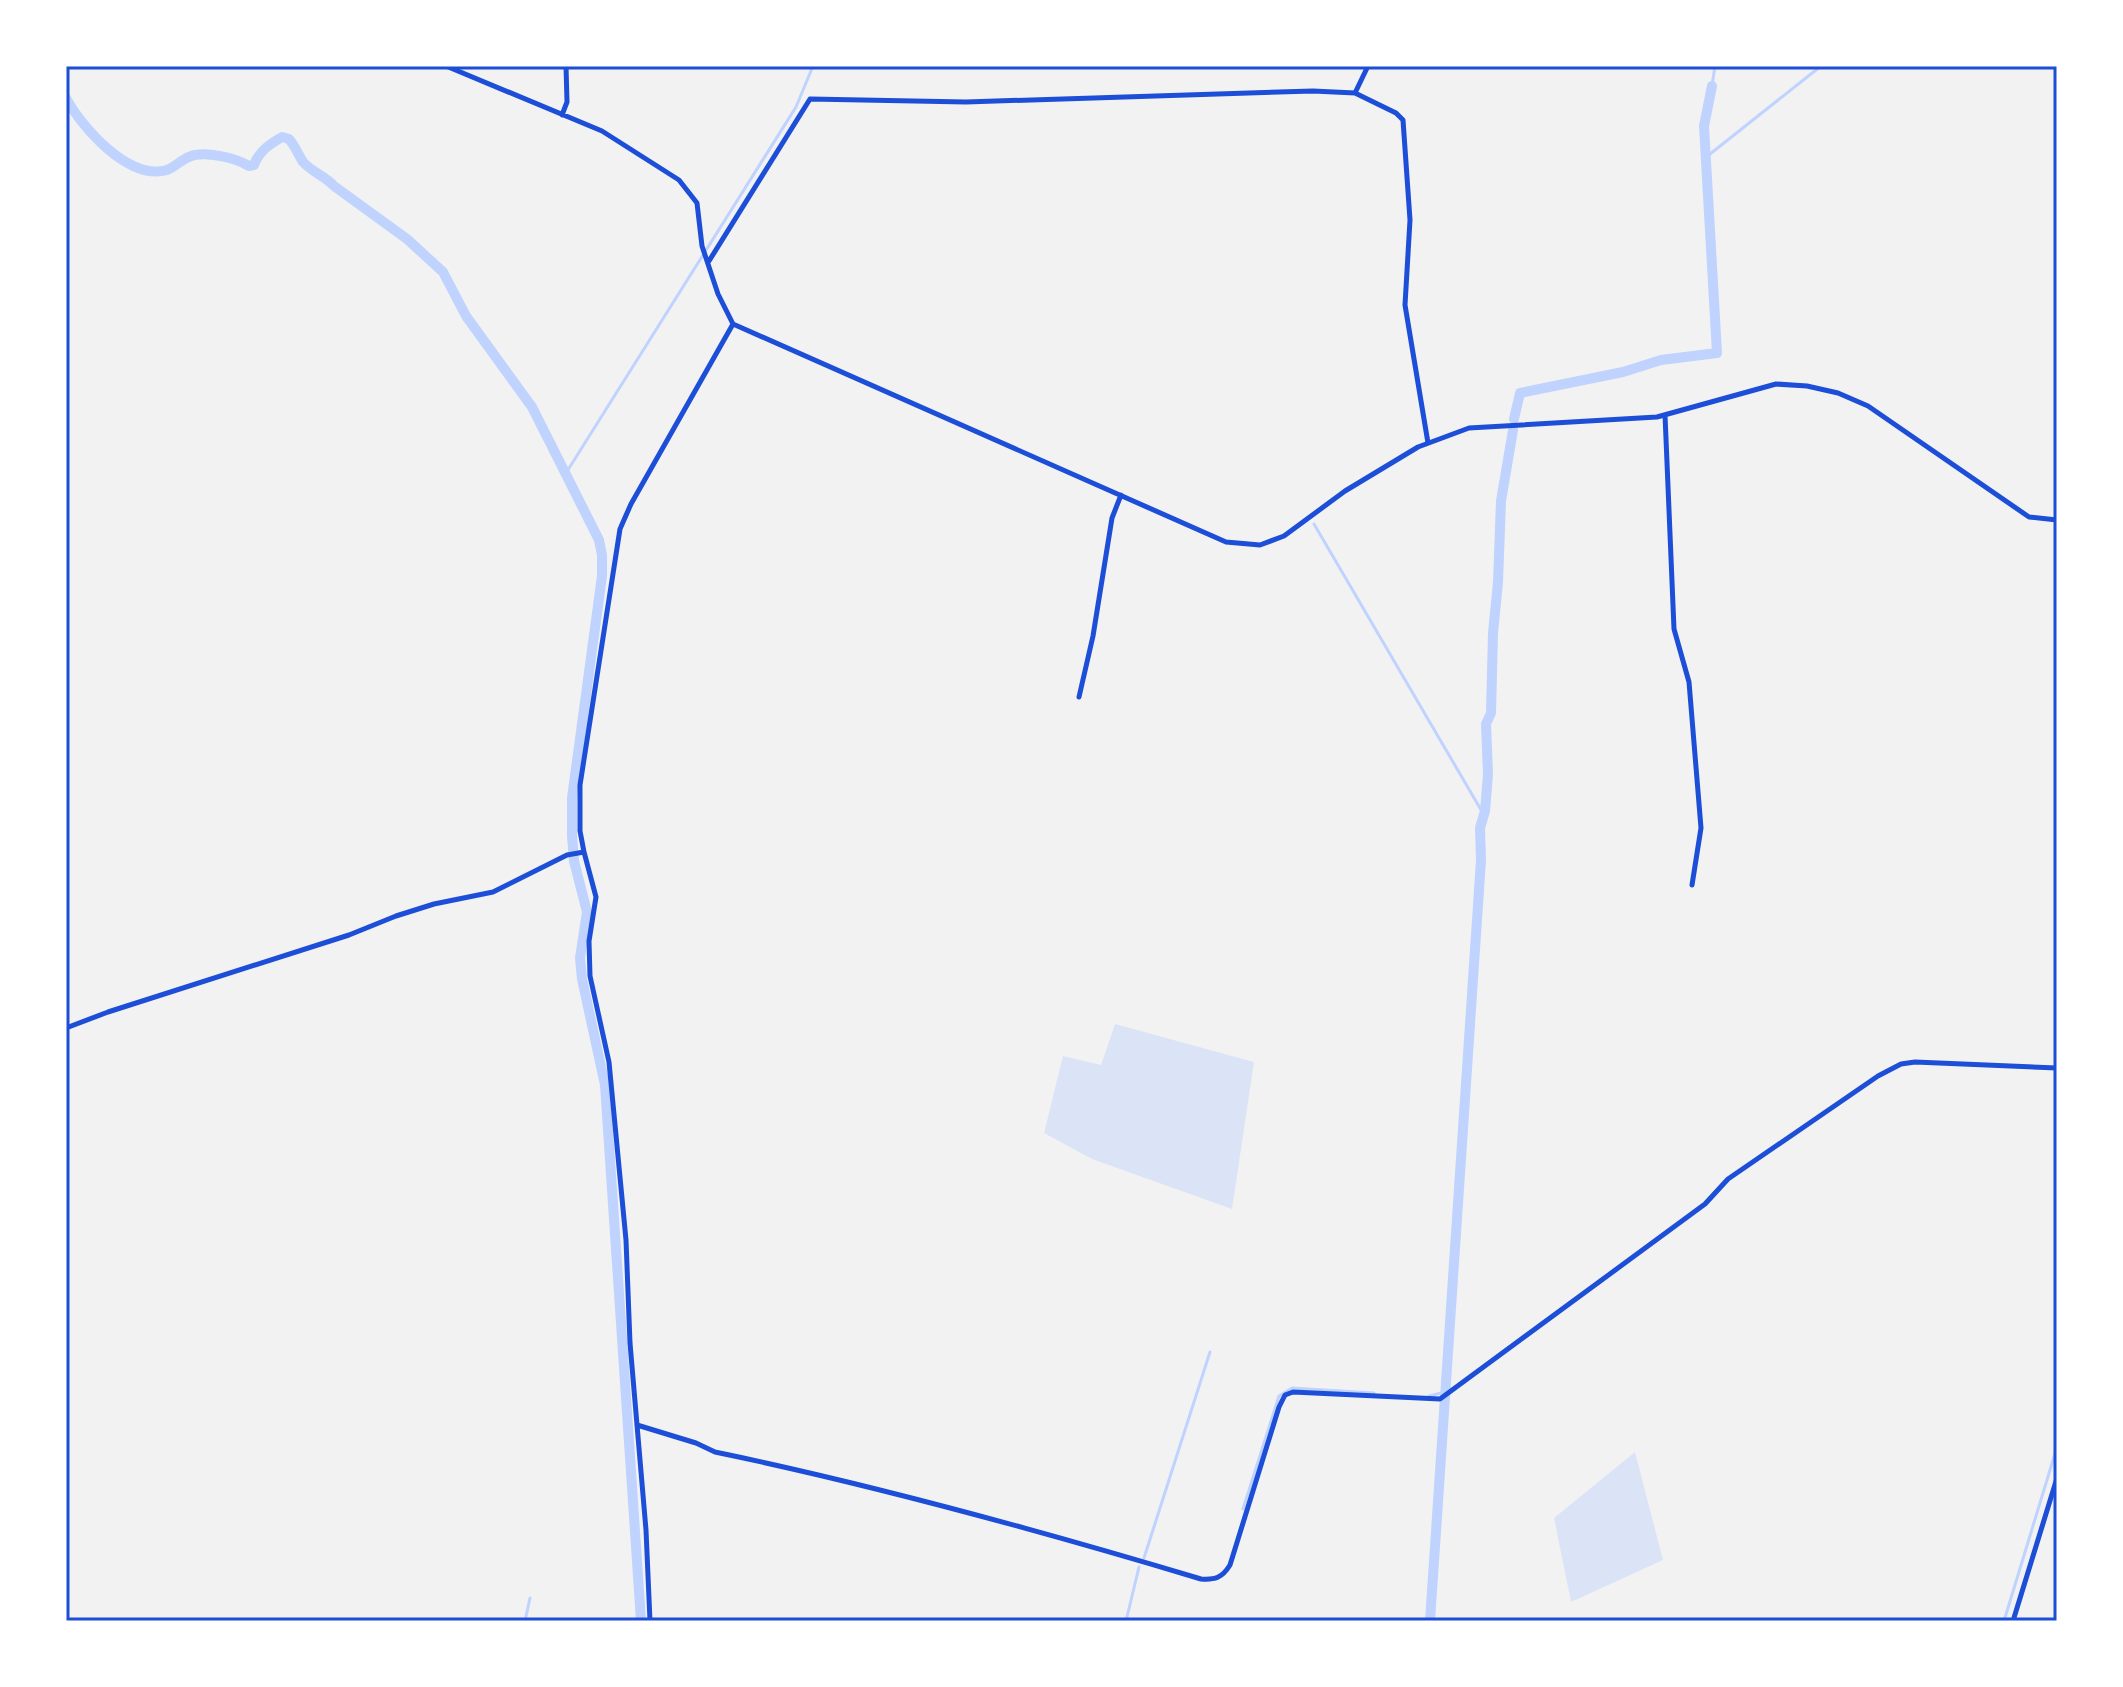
<svg xmlns="http://www.w3.org/2000/svg" width="2123" height="1687" font-family="'DejaVu Sans',sans-serif">
<style>
.green{fill:#dbe4f7}
.lines{fill:none;stroke-linecap:round;stroke-linejoin:round}
.stream{stroke:#bfd3fe;stroke-width:3}
.canal{stroke:#bfd3fe;stroke-width:10}
.minor{stroke:#1d4ed8;stroke-width:5}
.neatline{fill:none;stroke:#1d4ed8;stroke-width:3}
</style>
<rect width="100%" height="100%" fill="#f2f2f2"/>
<path class="green" d="M1115 1024 1254 1062 1232 1209 1092 1159 1044 1133 1063 1056 1101 1065Z
M1635 1452 1663 1560 1571 1602 1554 1518Z"/>
<g class="lines">
<path class="stream" d="M1712 86 1715 66
M1705 158 1821 66
M566 473 796 107 813 66
M1314 524 1484 815
M1429 1396 1445 1392
M1243 1509 1279 1396 1292 1388 1374 1393
M1144 1558 1210 1352
M525 1621 530 1598
M1126 1621 1139 1567
M2004 1621 2057 1447"/>
<path class="canal" d="M66 98C82 128 129 181 167 170 175 167 181 160 189 157 203 150 236 158 249 166L254 165C259 151 270 144 282 137L289 139C295 146 298 154 303 162 312 172 325 176 334 186L407 239 443 272 466 316 532 407 599 540 602 555V576L572 798V836L574 861 587 912 580 958 582 979 605 1085 641 1621
M1514 419 1520 393 1623 372 1661 360 1717 353 1704 126 1712 86
M1430 1621 1481 860 1480 828 1485 811 1488 774 1486 724 1491 713 1493 633 1498 582 1501 501 1513 430"/>
<path class="minor" d="M446 66 602 131 679 180 697 203 702 246 718 294 733 324 1226 542 1260 545 1284 536 1345 491 1418 447 1469 428 1657 417 1776 384 1807 386 1838 393 1868 406 2029 517 2057 520
M1368 66 1355 93 1396 113 1403 120 1410 220 1405 305 1428 443
M562 115 567 102 566 66
M709 261 810 99 966 102 1313 91 1355 93
M1665 415 1674 629 1689 682 1701 828 1692 885
M1079 697 1093 636 1112 518 1121 495
M584 852 596 897 589 941 590 976 609 1062 626 1240 630 1343 646 1530 650 1621
M66 1028 108 1012 349 935 396 916 434 904 493 892 567 855 584 852 580 831V785L620 529 631 504 733 324
M637 1425 696 1443 715 1452C879 1486 1041 1531 1201 1579 1215 1580 1222 1578 1230 1565L1279 1407 1285 1395 1293 1392 1440 1399 1705 1204 1728 1179 1878 1076 1901 1064 1915 1062 2057 1068
M2013 1621 2057 1478"/>
</g>
<rect width="2123" height="1687" fill="none" stroke="#ffffff" stroke-width="136"/>
<rect x="68" y="68" width="1987" height="1551" class="neatline"/>
</svg>
